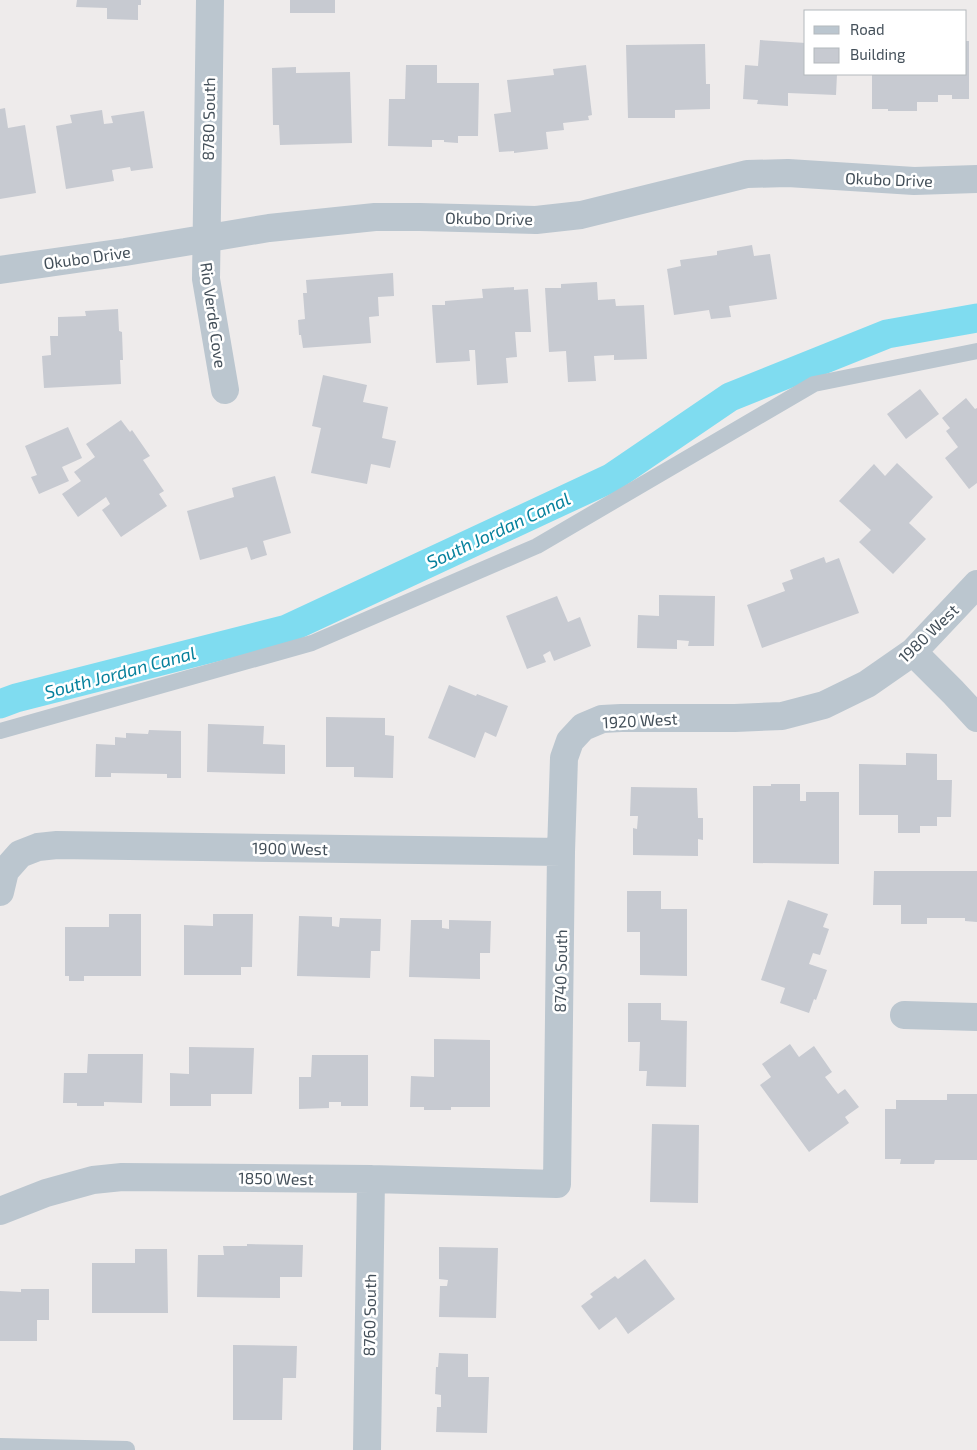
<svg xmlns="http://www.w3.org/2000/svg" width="977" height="1450" font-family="'Exo 2',sans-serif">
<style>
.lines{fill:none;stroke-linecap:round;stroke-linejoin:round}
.canal{stroke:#7fdcf0;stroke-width:29}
.building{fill:#c7cad1}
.lane{stroke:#bbc6cf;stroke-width:16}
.street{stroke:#bbc6cf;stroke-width:28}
.labels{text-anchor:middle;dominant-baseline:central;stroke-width:5;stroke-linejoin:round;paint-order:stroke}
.street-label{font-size:16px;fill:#434f59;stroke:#fff}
.water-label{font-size:18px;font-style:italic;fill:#05809c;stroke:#fff}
</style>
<rect width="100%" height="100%" fill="#eeebeb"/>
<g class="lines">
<path class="canal" d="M0 704 16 698 287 629 611 478 730 397 887 334 977 318"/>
</g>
<path class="building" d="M77 0H141V5H138V20L107 19V8L76 7Z
M290 0H335V13H290Z
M760 40 806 43V74H837L836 95 788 93V106L757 104 758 100 743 99 745 65 758 66Z
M966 41H969V99H952V95H938V102H917V111H888V109H872V74H966Z
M705 44 706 84H710V109L675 110V118H628L626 45Z
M406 65H437V83H479L478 136H458V143L444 142V140H432V147L388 146 389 99H405Z
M586 65 592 115 588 116 589 120 563 123 564 130 546 132 548 149 514 153V151L499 152 494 114 511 112 507 80 554 75 553 69Z
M296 67V73L350 72 352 143 280 145 279 125H273L272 68Z
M5 108 8 128 25 125 36 193 0 199V109Z
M102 110 104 124 113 123 111 116 144 111 153 168 131 171 130 167 112 170 114 181 66 189 56 126 72 123 70 115Z
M752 245 754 256 770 254 777 299 729 306 731 317 711 319 709 310 674 315 667 269 681 266 680 260 717 255V251Z
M393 273 394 296 378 297 379 316 369 317 371 343 303 348 301 335H299L298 320 305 319 303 293H307L306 280Z
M597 282 598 300 615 299 616 306 644 305 647 359 614 360V355L594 356 596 381 568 382 566 351 549 352 545 288H561V284Z
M514 287V290L528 289 531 332H515L517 357 506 358 508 383 477 385 475 350H469L470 361 436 363 432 305H445V301L483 298 482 289Z
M118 309 119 331 122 332 123 360H120L121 384 44 388 42 356 51 355 50 336H58V317L86 316 85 311Z
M323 375 367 385 363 402 388 407 382 438 396 441 390 468 371 464 367 484 311 473 321 428 312 426Z
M920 389 939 414 906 439 887 414Z
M966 398 975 409 977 408V483L969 489 945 458 958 447 946 431 950 428 942 418Z
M121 420 130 432 132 430 150 456 143 460 164 491 159 494 167 506 121 537 102 510 110 504 106 497 78 517 62 494 81 481 74 472 95 457 86 444Z
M68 427 82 458 62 467 69 481 39 494 31 477 37 475 25 446Z
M897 463 933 497 909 523 926 539 893 574 859 542 871 530 839 501 874 464 885 476Z
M275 476 291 533 263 541 267 555 251 560 247 547 200 560 187 511 234 497 232 488Z
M824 557 826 563 839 558 859 613 762 648 747 605 785 591 782 583 793 579 790 570Z
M659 595 715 596 714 646H688L689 641 677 640V649L637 648 638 615 659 616Z
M557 596 568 622 580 617 591 646 554 661 550 651 543 655 546 662 527 669 506 616Z
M449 685 476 696 477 694 508 706 496 737 485 732 475 758 428 738Z
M326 717 385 718V735L394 736 393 778 354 777V767H326Z
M208 724 264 726 263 744 285 745V774L207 772Z
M149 730 181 731V778H167V774L111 773V777H95L96 744 115 745V737L126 738V733L148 734Z
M906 753 937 754V780H952L951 817H937V826H920V833H898V815H859V764L906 765Z
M771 784H800V801H806V792H839V864L753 863V786H771Z
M631 787 697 788 698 818H703V840L698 839V856L633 855V828L637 829 638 816H630Z
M874 871H977V922L965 921V918H927V924H901V905H873Z
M627 891H661V909H687V976L640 975V932H627Z
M788 900 828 914 823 927 829 929 820 955 813 953 809 964 827 970 816 1000 814 999 809 1013 780 1003 785 988 761 980Z
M109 914H141V976H84V981H69V976H65V927H109Z
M213 914H253L252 967H241V975H184V925L213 926Z
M299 916 332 917V926L339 927 340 918 381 919 380 951H371L370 978 297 976Z
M411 920H442V928L449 929V920L491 921 490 953H480V979L409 977Z
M628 1003H661V1020L687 1021 686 1087 646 1086 647 1071H639L640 1042H628Z
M434 1039 490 1040V1107H451V1110H424V1107H410L411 1076 434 1077Z
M790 1044 799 1057 814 1046 832 1072 825 1077 838 1094 845 1089 859 1107 845 1117 849 1123 809 1152 760 1085 771 1077 762 1064Z
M189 1047 254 1048 252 1094H211V1106H170V1073L189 1074Z
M88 1054H143L142 1103 104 1102V1106H77V1103H63L64 1073H87Z
M312 1055H368V1106H341V1102H329V1108L299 1109V1077H311Z
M947 1094H977V1160H935L934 1164H900L901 1159H885V1109H896V1100H947Z
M652 1124 699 1125 698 1203 650 1202Z
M247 1244 303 1245 302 1277H280V1298L197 1297 198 1255H224L223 1246H247Z
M439 1247 498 1248 496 1318 439 1317 440 1286H447L448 1280 439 1279Z
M135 1249H167L168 1313H92V1263H135Z
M645 1259 675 1299 628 1334 616 1317 599 1330 581 1306 593 1297 590 1294 615 1276 618 1279Z
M21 1289H49V1320H37V1341H0V1291L21 1292Z
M233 1345 297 1346 296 1378H283L282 1420H233Z
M439 1353 468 1354V1377H489L487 1433 436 1432 437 1407H441V1395L435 1394 436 1367H438Z"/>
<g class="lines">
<path class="lane" d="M0 731 312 643 537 546 814 384 977 351
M0 1446 127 1449V1450"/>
<path class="street" d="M210 0 206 279 225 390
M0 270 125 252 269 228 375 217H420L536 220 581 215 747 174 788 173 914 181 977 179
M913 652 953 692 977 718
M0 892 5 871 20 854 38 847 57 845 561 852
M904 1015 977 1017
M0 1211 46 1193 93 1180 122 1177 371 1179 557 1184 561 852 564 758 570 741 583 727 602 719 621 718H735L782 716 824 705 867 684 913 652 977 584
M367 1450 371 1179"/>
</g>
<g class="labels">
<g class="street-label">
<text transform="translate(208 119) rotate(-89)">8780 South</text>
<text transform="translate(889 179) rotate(2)">Okubo Drive</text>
<text transform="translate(489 218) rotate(1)">Okubo Drive</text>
<text transform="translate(87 257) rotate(-8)">Okubo Drive</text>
<text transform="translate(214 315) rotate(82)">Rio Verde Cove</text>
<text transform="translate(928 633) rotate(-44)">1980 West</text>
<text transform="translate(640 720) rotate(-3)">1920 West</text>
<text transform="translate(290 848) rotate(1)">1900 West</text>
<text transform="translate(560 971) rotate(-89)">8740 South</text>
<text transform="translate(276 1178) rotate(1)">1850 West</text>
<text transform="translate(369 1315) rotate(-89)">8760 South</text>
</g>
<g class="water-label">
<text transform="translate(498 530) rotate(-25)">South Jordan Canal</text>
<text transform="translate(120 672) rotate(-15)">South Jordan Canal</text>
</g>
</g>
<rect x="804" y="10" width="162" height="65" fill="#ffffff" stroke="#b4b9bd"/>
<rect x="814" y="26" width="25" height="8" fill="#bbc6cf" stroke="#b4b9bd"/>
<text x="850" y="35" font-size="15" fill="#434f59">Road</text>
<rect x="814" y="48" width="25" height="15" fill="#c7cad1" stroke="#b4b9bd"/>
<text x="850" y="60" font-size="15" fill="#434f59">Building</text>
</svg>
